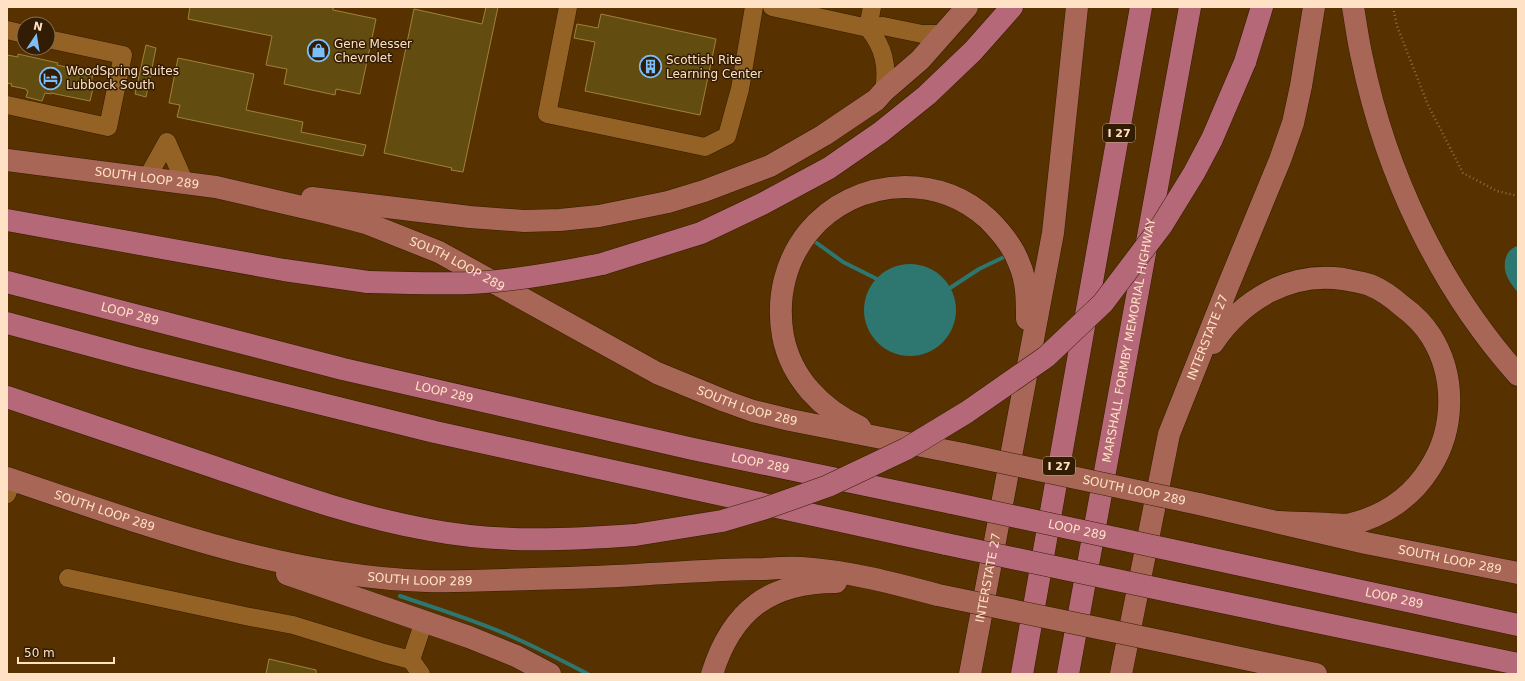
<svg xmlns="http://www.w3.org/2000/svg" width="1525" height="681" font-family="'DejaVu Sans',sans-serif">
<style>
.water{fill:#2e7670}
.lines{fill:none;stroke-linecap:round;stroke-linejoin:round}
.stream{stroke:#2e7670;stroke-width:4}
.building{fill:#624c0f;stroke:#a08237}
.minor-casing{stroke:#351c00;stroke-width:19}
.major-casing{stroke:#351c00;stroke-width:23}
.highway-casing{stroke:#351c00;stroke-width:23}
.path{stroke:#8f6d42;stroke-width:2.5;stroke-dasharray:1 3;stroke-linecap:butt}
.minor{stroke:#956225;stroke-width:18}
.major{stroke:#a86657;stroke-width:22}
.highway{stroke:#b56978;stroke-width:22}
.major-bridge-casing{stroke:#351c00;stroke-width:23;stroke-linecap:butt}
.highway-bridge-casing{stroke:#351c00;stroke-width:23;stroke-linecap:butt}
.major-bridge{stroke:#a86657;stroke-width:22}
.highway-bridge{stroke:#b56978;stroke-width:22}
.labels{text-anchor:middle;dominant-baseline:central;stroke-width:3;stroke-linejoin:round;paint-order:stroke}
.shield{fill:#321d04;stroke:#c2a78b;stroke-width:1}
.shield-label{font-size:11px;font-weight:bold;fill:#ffe2c5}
.poi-label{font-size:12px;fill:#ffe2c5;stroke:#321d04;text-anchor:start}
.street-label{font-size:12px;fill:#ffe2c5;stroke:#321d04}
</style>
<rect width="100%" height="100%" fill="#573200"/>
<path class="water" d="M1518 246V293C1514 287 1509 282 1507 276 1502 265 1505 249 1518 246Z
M864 310a46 46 0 1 1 92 0a46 46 0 1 1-92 0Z"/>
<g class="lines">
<path class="stream" d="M814 241 843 262 877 279
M950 288 979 269 1004 257
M400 596C435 608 471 619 506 634 534 646 561 660 588 674"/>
</g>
<path class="building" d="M190 7H333V10L376 19 360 94 336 89 335 95 284 84 287 69 266 65 272 36 188 19Z
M486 7H498L463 172 451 170 452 168 384 153 414 9 482 24Z
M601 14 716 39 700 115 585 91 595 42 574 38 577 24 598 28Z
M146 45 156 48 146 97 135 94Z
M18 54 58 63 57 65 93 73 91 83 94 84 90 101 51 93V94L45 93 42 101 26 97 28 91 26 90V89L11 86 12 84 7 83V55L18 57Z
M178 58 254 74 246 110 303 122 301 132 366 145 363 156 177 117 180 105 169 103Z
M269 659 316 670V674H266Z"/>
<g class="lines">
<defs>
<path id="minor" d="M568 7 547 114 705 147 727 136 740 89 754 7
M772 7 868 28 883 26 922 34H944
M868 28C884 47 888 66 884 91
M868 28 872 7
M7 30 24 34
M7 105 108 127 123 55 48 39
M147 178 167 142 185 183
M7 494 12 480
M68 578 245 616 293 625 384 653 411 660 424 621
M411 660 421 674"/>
<g id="major">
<path d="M1353 7C1356 24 1358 41 1362 58 1386 174 1439 286 1518 375"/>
<path id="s1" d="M7 160 216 187 332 214 366 223 439 252 657 373 725 401 753 411 790 420 963 454"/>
<path d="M312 198 470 217 524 221 560 220 599 216 668 202 704 191 770 166 824 135 876 100 884 91 920 60 967 7"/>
<path d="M1213 343C1242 300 1290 271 1343 279 1352 281 1361 282 1370 285 1382 290 1392 297 1402 306 1413 314 1424 325 1431 336 1456 376 1455 429 1430 468 1412 497 1384 516 1351 524 1345 526 1337 524 1330 524 1313 523 1296 523 1279 522"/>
<path d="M860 427C822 410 791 378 783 336 769 257 824 188 905 187 937 187 965 198 988 219 1001 232 1013 246 1019 263 1027 281 1027 300 1027 319"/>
<path id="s2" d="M7 478C143 524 281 576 426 581 461 582 496 580 531 579 571 578 610 577 650 574 688 572 726 569 764 569 777 568 790 567 802 568 848 571 893 583 938 595"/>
<path id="s3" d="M1199 504 1366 543 1518 573"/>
<path d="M287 574 469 637 516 656 550 674"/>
<path d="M1175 644 1316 674"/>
<path d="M712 674C732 610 770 582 836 582"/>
<path id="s4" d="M970 674 1053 233 1077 7"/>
<path id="s5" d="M1121 674 1169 434 1226 291 1280 160 1293 123 1301 86 1314 7"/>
</g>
<g id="highway">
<path d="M1245 62 1262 7"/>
<path d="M7 220 284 270 368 282"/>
<path d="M602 264 701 233 762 204 829 168 881 132 927 95 973 51 1012 7"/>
<path id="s6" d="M7 282 343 369 693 449 952 503"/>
<path d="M7 323 137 358 435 432 946 544"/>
<path d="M7 397C77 421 147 444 217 468 287 492 357 517 430 530 497 543 567 540 635 535"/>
<path id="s7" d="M1190 554 1518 625"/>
<path d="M1183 594 1518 664"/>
<path d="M1022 674 1141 7"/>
<path id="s8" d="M1068 674 1190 7"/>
</g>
</defs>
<use href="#minor" class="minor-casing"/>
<use href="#major" class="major-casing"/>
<use href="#highway" class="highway-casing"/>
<path class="path" d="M1393 7 1397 26 1428 105 1463 173 1497 191 1518 196"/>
<use href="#minor" class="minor"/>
<use href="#major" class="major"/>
<use href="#highway" class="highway"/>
<defs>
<g id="major-bridge">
<path id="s9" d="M963 454 1199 504"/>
<path d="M938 595 1175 644"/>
</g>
<g id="highway-bridge">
<path d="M368 282C402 283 435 284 469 283 514 281 558 273 602 264"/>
<path id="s10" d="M952 503 1190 554"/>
<path d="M635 535 722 521 766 508 828 486 906 449 967 412 1046 357 1103 303 1162 225 1194 173 1212 139 1245 62"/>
<path d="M946 544 1183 594"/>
</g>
</defs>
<use href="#major-bridge" class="major-bridge-casing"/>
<use href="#highway-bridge" class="highway-bridge-casing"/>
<use href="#major-bridge" class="major-bridge"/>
<use href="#highway-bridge" class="highway-bridge"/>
</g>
<defs>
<symbol id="shop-ring" viewBox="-11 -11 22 22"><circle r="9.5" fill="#321d04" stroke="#7dbef9" stroke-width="1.5"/><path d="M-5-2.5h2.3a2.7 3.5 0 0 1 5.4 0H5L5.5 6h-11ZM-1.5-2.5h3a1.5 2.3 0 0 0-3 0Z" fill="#7dbef9"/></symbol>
<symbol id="building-ring" viewBox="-11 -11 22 22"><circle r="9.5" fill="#321d04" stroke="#7dbef9" stroke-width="1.5"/><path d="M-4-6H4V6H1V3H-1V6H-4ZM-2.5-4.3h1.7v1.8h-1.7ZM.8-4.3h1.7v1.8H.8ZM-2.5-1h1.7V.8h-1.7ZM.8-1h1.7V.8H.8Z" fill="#7dbef9"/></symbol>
<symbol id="hotel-ring" viewBox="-11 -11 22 22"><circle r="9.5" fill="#321d04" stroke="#7dbef9" stroke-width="1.5"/><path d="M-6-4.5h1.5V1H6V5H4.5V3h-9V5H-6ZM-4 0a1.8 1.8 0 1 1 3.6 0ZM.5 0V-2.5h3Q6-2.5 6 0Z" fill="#7dbef9"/></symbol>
</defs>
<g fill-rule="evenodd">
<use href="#shop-ring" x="306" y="38" width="25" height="25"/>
<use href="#building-ring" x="638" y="54" width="25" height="25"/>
<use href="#hotel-ring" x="38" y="66" width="25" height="25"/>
</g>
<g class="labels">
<g class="shield">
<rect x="1103" y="124" width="32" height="18" rx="3"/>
<rect x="1043" y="457" width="32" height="18" rx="3"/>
</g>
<g class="shield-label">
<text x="1119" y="133">I 27</text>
<text x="1059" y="466">I 27</text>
</g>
<g class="poi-label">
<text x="334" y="44">Gene Messer<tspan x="334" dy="14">Chevrolet</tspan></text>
<text x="666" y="60">Scottish Rite<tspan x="666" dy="14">Learning Center</tspan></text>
<text x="66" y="71">WoodSpring Suites<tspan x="66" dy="14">Lubbock South</tspan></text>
</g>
<g class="street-label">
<text stroke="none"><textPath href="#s1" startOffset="141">SOUTH LOOP 289</textPath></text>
<text stroke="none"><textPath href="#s1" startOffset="465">SOUTH LOOP 289</textPath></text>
<text stroke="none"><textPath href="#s6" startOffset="127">LOOP 289</textPath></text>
<text stroke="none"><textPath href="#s5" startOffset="349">INTERSTATE 27</textPath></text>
<text stroke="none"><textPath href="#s8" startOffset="339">MARSHALL FORMBY MEMORIAL HIGHWAY</textPath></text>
<text stroke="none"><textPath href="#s6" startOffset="451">LOOP 289</textPath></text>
<text stroke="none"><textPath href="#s1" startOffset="789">SOUTH LOOP 289</textPath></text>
<text stroke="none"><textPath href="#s6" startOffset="775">LOOP 289</textPath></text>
<text stroke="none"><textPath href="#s9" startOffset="175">SOUTH LOOP 289</textPath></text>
<text stroke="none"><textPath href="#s2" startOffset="103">SOUTH LOOP 289</textPath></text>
<text stroke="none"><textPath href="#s10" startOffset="128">LOOP 289</textPath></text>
<text stroke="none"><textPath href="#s3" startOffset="257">SOUTH LOOP 289</textPath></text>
<text stroke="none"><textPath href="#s2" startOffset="427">SOUTH LOOP 289</textPath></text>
<text stroke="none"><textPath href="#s4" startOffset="98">INTERSTATE 27</textPath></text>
<text stroke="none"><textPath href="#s7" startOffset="209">LOOP 289</textPath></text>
</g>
</g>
<rect width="1525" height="681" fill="none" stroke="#ffe2c5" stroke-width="16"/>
<g transform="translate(36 36) rotate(12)"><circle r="19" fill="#321d04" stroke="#846c51"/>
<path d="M0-3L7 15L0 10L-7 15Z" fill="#7dbef9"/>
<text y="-6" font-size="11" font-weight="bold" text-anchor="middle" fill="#ffe2c5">N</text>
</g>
<path d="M18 657v6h96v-6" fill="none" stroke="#ffe2c5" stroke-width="2"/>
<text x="24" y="657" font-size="12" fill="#ffe2c5" stroke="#321d04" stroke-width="3" paint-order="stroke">50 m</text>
</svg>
